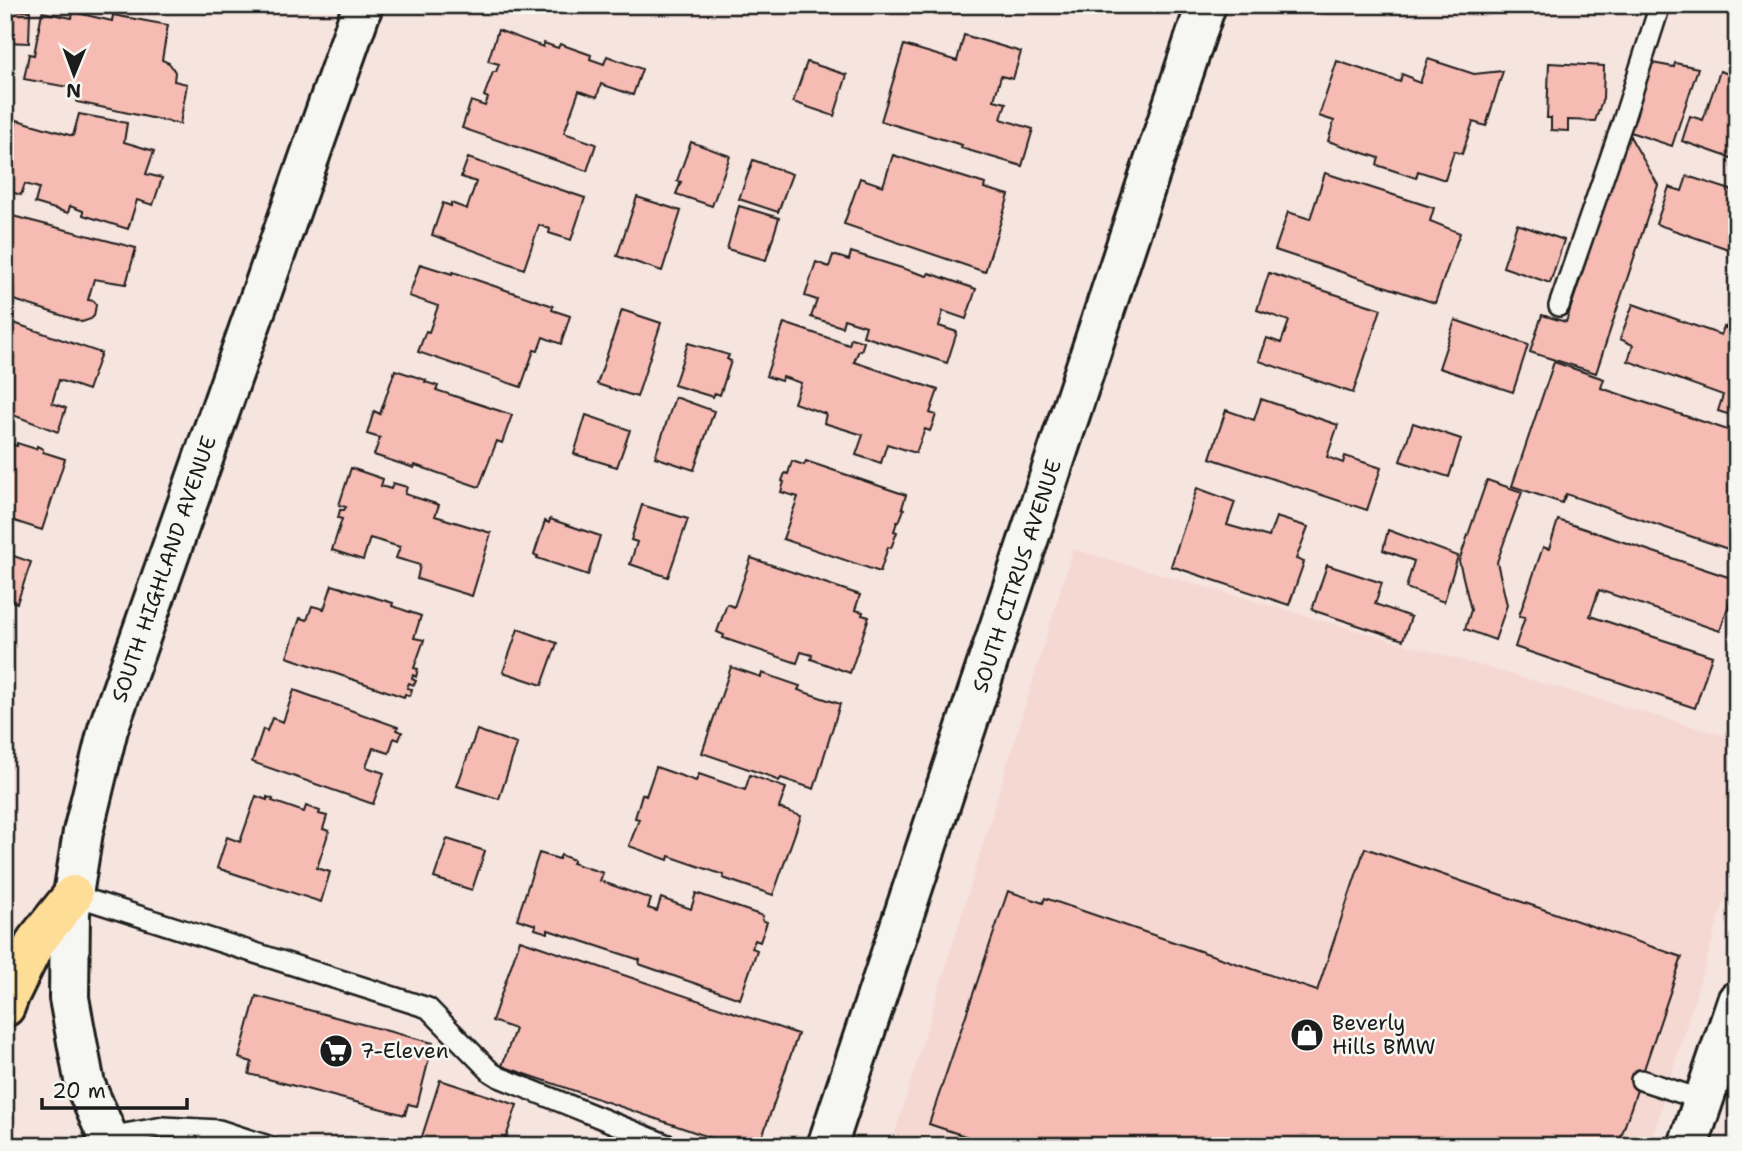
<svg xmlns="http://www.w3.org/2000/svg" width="1742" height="1151" font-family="'Shantell Sans',sans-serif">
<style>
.built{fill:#f6d8d2}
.building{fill:#f6bbb2;stroke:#1c1c1c;stroke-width:2}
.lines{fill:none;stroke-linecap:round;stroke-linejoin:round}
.lane-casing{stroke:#1c1c1c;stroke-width:24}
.street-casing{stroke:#1c1c1c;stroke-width:44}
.secondary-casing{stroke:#1c1c1c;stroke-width:44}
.primary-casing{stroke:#1c1c1c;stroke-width:44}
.lane{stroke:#f6f6f2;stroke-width:19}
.street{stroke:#f6f6f2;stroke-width:38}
.secondary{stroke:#f6f6f2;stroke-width:38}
.primary{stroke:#fedd96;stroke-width:38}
.labels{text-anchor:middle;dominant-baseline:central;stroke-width:5;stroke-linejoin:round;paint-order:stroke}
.street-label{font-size:21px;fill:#1c1c1c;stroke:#f6f6f2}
.poi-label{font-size:21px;fill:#1c1c1c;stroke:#f6f6f2;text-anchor:start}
</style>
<rect width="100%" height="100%" fill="#f6e4df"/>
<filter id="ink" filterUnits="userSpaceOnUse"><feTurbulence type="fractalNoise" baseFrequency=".0143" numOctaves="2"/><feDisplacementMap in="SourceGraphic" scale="14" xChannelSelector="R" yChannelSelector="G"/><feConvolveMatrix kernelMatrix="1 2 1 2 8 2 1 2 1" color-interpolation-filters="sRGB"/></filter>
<g filter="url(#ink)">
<path class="built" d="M1073 549 1737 739V859L1650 1146H891Z"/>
<path class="building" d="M5 10 30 11 29 43 5 42Z
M42 12 72 18 73 12 112 21 113 15 168 25 162 60 169 63 172 67 175 72 174 81 187 84 180 124 77 102 79 89 24 79 29 54 34 55Z
M498 30 543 47 544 43 558 48 560 44 591 55 590 59 604 64 607 56 642 69 633 95 601 84 597 97 579 91 564 133 596 144 587 171 462 128 471 101 485 106 488 98 484 96 493 72H496L499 64 488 61Z
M964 35 1021 52 1013 79 1001 76 994 100 1006 103 1001 119 1033 129 1022 166 961 148 962 145 881 121 904 45 957 61Z
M1428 59 1474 74 1503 71 1486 126 1473 122 1462 154 1454 151 1445 180 1418 171 1416 178 1377 165 1379 158 1328 141 1334 121 1319 116 1337 61 1400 82 1402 74 1412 78V80L1420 83Z
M807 62 847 75 834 116 793 102Z
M1549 63 1604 66 1603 98 1595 121 1568 120V131L1551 130V118H1547Z
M1652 63 1674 67 1675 63 1698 68 1672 146 1630 132Z
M1720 71 1737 77V160L1682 141 1690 116 1703 120Z
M79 114 127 123 124 142 154 151 146 174 162 178 153 205 137 200 128 229 83 215V211L70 206 68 213 35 203 39 188 25 184 21 195 5 190V161L17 120 73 136Z
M1628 133 1658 185 1596 373 1530 352 1542 315 1566 322Z
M691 142 730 156 712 206 676 194 681 182 677 181Z
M893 155 985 184 984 188 1009 195 985 272 844 224 860 178 883 186Z
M468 158 585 198 571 240 549 233 550 229 539 225 524 269 432 235 443 203 451 206V203L467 209 476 182 461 177Z
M753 160 792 174 778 212 739 199Z
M1325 173 1434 208 1430 221 1460 233 1435 303 1275 250 1288 212 1310 219Z
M1687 176 1737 192V252L1656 224 1669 187 1682 191Z
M637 197 681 211 662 271 617 256Z
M739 206 779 218 766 260 727 249Z
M5 214 136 248 126 284 94 279 88 300 94 301 96 305 94 316 91 319 82 322 5 297Z
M1517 224 1564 240 1550 283 1503 267Z
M851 252 927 276 929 273 976 289 966 319 943 311 939 326 957 332 947 363 863 336 866 326 844 319 842 327 811 317 817 300 805 296 816 262 829 267 833 255 849 260Z
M420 264 452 274 453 272 553 306 552 310 570 316 561 344 543 337 538 351 534 350 521 387 418 352 426 331 429 332 438 306 409 296Z
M1269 273 1381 309 1353 393 1259 361 1267 338 1281 343 1289 321 1257 310Z
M1633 304 1721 335 1724 327 1726 328 1732 312 1737 314V417L1718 411 1723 395 1628 361 1633 345 1620 339Z
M622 310 661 323 637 397 597 384Z
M5 320 101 353 88 390 59 380 52 403 66 408 58 432 8 413 5 414Z
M1455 320 1528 345 1513 392 1439 368Z
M784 323 849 345 851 338 864 342 861 351 859 350 854 362 938 390 930 413 936 415 930 431 925 429 916 453 887 444 881 463 856 455 863 435 824 423 826 414 794 403 801 383 783 377 781 381 766 376Z
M688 343 729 355 727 359 731 361 720 395 715 393 713 397 674 385Z
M1554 362 1604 379 1601 388 1737 433V552L1566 494 1562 503 1512 486Z
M395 370 426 380 425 382 438 386 436 390 512 415 502 443 497 441 479 487 415 465 414 468 374 455 380 438 367 434 374 411 380 414Z
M675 397 714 411 694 470 655 457Z
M1261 399 1338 425 1327 457 1343 463 1345 456 1381 468 1367 510 1210 458 1226 410 1254 420Z
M586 415 630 430 617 467 574 454Z
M1413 423 1461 439 1449 477 1400 461Z
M5 443 17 446V443L36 449 37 446 43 449V452L65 459 42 530 5 518Z
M792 461 804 465 806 461 906 495 902 508 904 509 899 522H897L894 531 897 532 891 548 888 547 880 572 783 539 798 497 781 492 784 482 782 481 785 473 788 474Z
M351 468 383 479 381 486 391 489 393 483 407 487 405 494 439 505 435 516 491 533 472 596 417 579 420 565 396 558 400 547 370 538 363 560 332 550 342 519 338 518 340 510H344L346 507 339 505Z
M1487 480 1522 492 1497 562 1507 605 1495 640 1465 629 1471 610 1459 561Z
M1197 488 1235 502 1227 525 1269 537 1276 517 1308 527 1296 559 1304 562 1289 605 1171 566Z
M642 505 688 519 668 577 630 564 637 542 631 540Z
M550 519 600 536 588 575 537 558 538 556 534 555 545 521 549 523Z
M1558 520 1737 580 1720 631 1599 590 1590 616 1712 656 1695 708 1515 647 1525 617 1519 616 1543 547 1549 549Z
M1388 530 1458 556 1444 602 1406 588 1414 561 1383 550Z
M5 553 31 562 17 603 5 599Z
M751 558 860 595 855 610 863 612 862 615 869 617 850 673 811 659 812 655 801 652 797 663 723 638 724 635 717 632 727 604 734 607Z
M1327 565 1382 583 1375 604 1411 617 1403 640 1312 610Z
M332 585 393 603 392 606 421 616 414 638 424 640 414 668 418 669 416 677 413 675 412 679 416 681 414 685 409 683 407 688 412 689 410 696 405 694 404 697 287 657 300 618 307 620 312 606 324 609Z
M518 629 557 643 542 685 503 672Z
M731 667 761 677 762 673 800 686 798 690 840 704 814 789 781 778 779 781 772 778V777L702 753Z
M294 690 398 727 397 730 402 732 399 740 394 738 389 753 373 748 366 767 384 773 373 804 252 762 263 729 267 731 272 718 283 722Z
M477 730 517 744 499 799 457 786Z
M656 767 696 781 699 774 745 790 750 775 786 788 779 808 801 816 773 895 723 878 724 875 669 856 668 860 629 846 639 819 635 818 642 794 646 796Z
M256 796 267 800V797L273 799 272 801 304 812 306 806 320 811 319 814 327 816 323 829 329 831 317 868 330 872 321 902 217 868 227 837 240 842Z
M447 839 485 851 472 890 434 878Z
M1365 848 1682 957 1618 1146H995L929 1124 1008 891 1043 903 1045 898 1317 991Z
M539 853 559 859 561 855 574 860 572 863 603 873 600 881 651 899 648 908 657 911 661 898 691 909 696 893 763 916 762 920 767 922 760 942 755 940 752 948 757 950 740 999 639 964 640 960 548 930V933L535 929 536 925 517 919Z
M520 940 798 1034 759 1146H735L502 1066 515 1029 492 1021Z
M256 996 433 1043 417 1106 408 1104 405 1115 249 1074 252 1062 239 1058Z
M440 1080 517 1105 503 1146H419Z"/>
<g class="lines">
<defs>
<path id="lane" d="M1559 306 1623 121 1660 5
M73 895 428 1008 491 1072 499 1077 670 1146
M1641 1080 1703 1100
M108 1137 163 1127 219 1130 268 1146"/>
<path id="street" d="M827 1146 1206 5
M1688 1146 1737 1001"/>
<path id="secondary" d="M112 1146 85 1085 69 998 70 912 73 895 83 832 108 729 363 5"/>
<path id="primary" d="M5 1007 10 994 36 941 73 895"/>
</defs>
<use href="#lane" class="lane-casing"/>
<use href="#street" class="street-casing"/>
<use href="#secondary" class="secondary-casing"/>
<use href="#primary" class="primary-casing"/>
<use href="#lane" class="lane"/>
<use href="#street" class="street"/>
<use href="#secondary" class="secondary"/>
<use href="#primary" class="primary"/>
</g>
</g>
<defs>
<symbol id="shop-disc" viewBox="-11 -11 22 22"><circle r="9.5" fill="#1c1c1c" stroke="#f6f6f2"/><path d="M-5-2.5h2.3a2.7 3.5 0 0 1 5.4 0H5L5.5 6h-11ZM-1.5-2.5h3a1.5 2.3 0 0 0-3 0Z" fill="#fff"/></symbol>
<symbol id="supermarket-disc" viewBox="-11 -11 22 22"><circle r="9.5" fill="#1c1c1c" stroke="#f6f6f2"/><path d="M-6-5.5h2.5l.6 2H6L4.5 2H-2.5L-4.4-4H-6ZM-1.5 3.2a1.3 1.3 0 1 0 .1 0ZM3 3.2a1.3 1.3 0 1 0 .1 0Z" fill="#fff"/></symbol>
</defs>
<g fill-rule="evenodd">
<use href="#shop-disc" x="1288" y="1016" width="38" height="38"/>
<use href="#supermarket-disc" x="317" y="1032" width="38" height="38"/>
</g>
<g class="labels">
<g class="street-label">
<text transform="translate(164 569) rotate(-71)">SOUTH HIGHLAND AVENUE</text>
<text transform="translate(1017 576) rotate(-72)">SOUTH CITRUS AVENUE</text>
</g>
<g class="poi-label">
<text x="1332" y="1023">Beverly<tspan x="1332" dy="24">Hills BMW</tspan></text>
<text x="360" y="1051">7-Eleven</text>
</g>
</g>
<rect width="1742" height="1151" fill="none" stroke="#f6f6f2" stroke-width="28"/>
<rect x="14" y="14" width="1714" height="1123" fill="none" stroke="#1c1c1c" stroke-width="2.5" filter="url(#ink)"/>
<g transform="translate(74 74) rotate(181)" stroke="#f6f6f2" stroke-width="5" paint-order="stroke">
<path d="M0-5L12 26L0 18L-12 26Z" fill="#1c1c1c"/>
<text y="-10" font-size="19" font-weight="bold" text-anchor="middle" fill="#1c1c1c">N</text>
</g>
<path d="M42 1098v10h145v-10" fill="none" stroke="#1c1c1c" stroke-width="3.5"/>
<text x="52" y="1098" font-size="21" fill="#1c1c1c" stroke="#f6f6f2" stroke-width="5" paint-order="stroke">20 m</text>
</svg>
